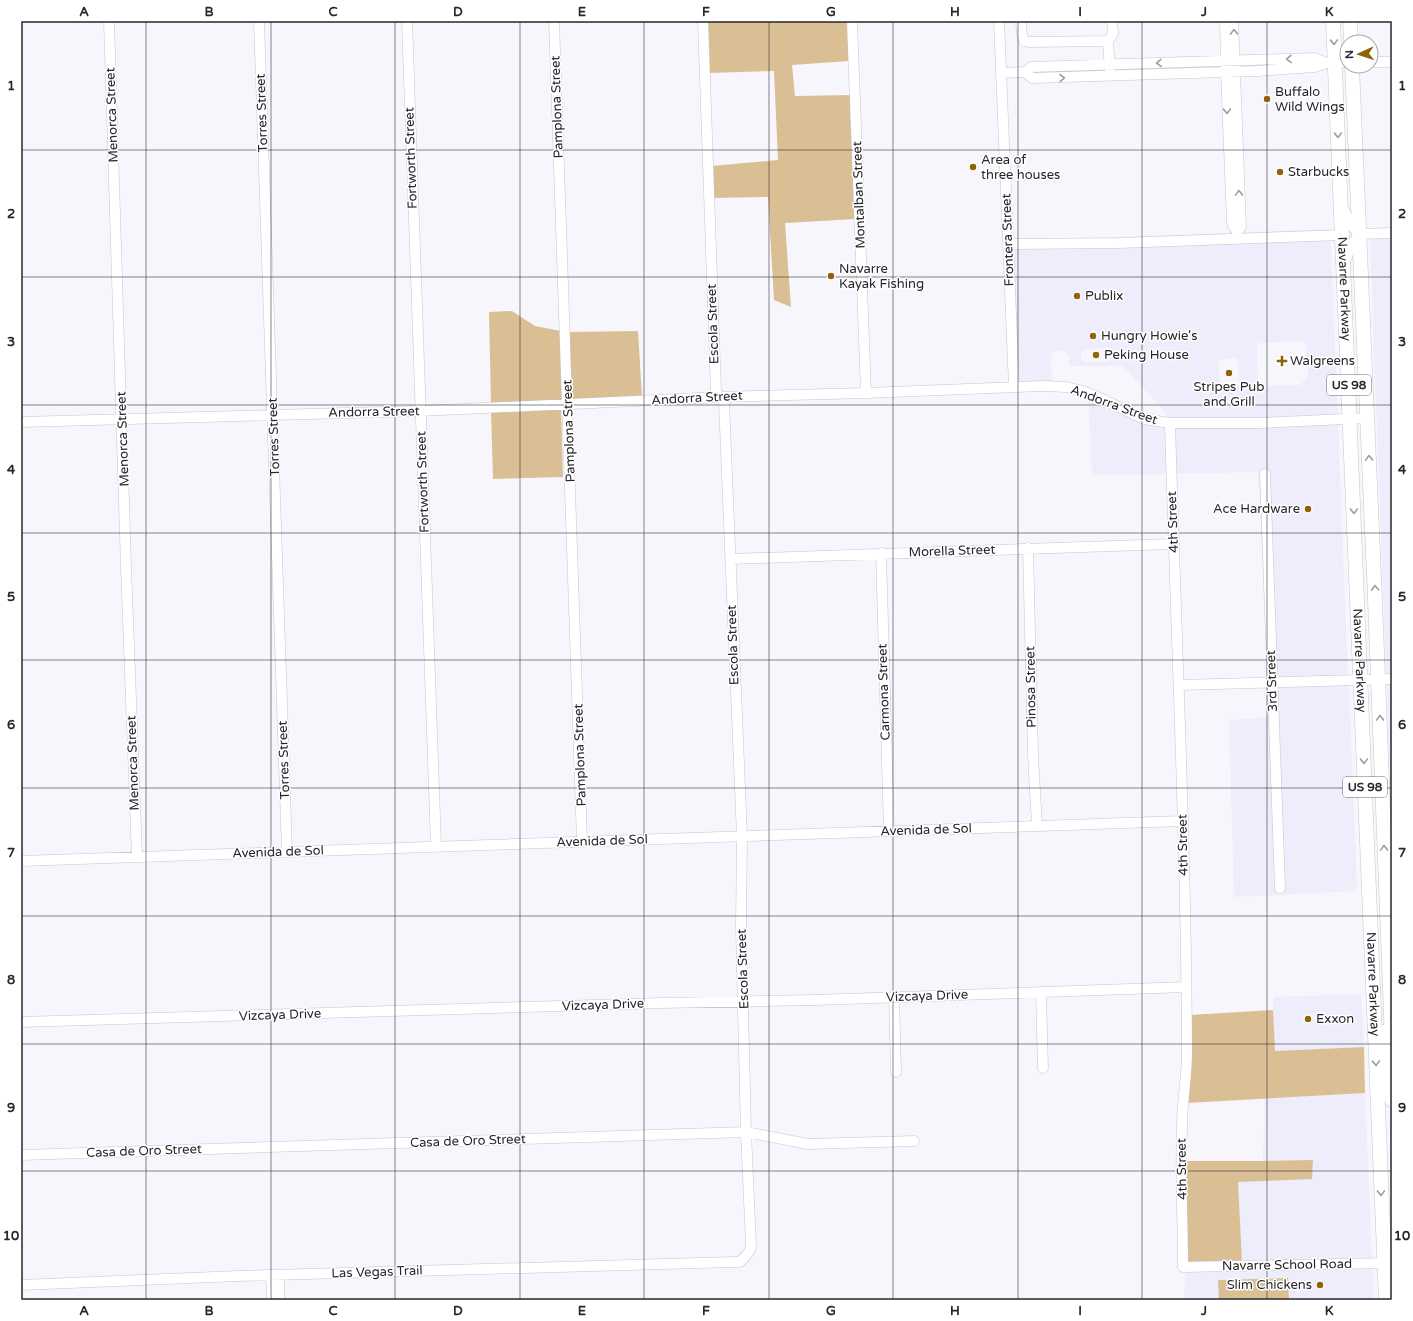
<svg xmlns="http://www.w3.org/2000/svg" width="1413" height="1321" font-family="'Varela Round',sans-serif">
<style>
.built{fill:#eeedfc;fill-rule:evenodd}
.green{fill:#dbbf94}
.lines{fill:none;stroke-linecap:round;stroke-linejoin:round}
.minor-casing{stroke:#c6c5d0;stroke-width:11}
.highway-casing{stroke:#c6c5d0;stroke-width:15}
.minor{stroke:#fff;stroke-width:10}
.highway{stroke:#fff;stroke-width:14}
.oneway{stroke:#9e9da0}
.grid{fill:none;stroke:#27262b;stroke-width:1;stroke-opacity:0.55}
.poi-dot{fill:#8e6309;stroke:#fff;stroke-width:1.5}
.labels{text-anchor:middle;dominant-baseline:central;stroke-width:3;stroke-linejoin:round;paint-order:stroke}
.shield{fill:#fff;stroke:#68676b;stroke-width:1}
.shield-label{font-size:12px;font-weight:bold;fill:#27262b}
.poi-label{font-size:13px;fill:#27262b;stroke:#fff;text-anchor:start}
.street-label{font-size:13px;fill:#27262b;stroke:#fff}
.neatline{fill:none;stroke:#27262b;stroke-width:1.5}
.grid-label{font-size:13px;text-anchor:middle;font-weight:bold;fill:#27262b}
</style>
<rect width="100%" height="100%" fill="#f7f6fd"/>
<path class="built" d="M1330 229 1338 416 1261 419 1167 420 1165 412 1123 366H1069V358L1066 351 1061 350 1055 351 1051 355 1052 383H1018L1012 241ZM1303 341 1306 344 1308 376 1302 383 1300 385 1262 386 1258 383 1257 346 1260 343ZM1108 348 1112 351V358L1108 361 1085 362 1081 359V353L1084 350ZM1235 358 1238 361 1239 384 1236 388H1223L1220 385 1219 362 1223 359Z
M1370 237H1392V675H1386Z
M1088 397 1166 427 1167 474 1092 475Z
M1338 423 1348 677 1276 679 1269 470 1261 471 1267 655 1258 472 1176 474 1174 427Z
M1387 682H1392V823L1388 733Z
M1349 684 1357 891 1234 897 1229 720 1270 717 1276 891H1284L1277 686Z
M1361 994 1364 1047 1274 1051 1273 1010 1274 997Z
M1365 1093 1372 1260 1242 1262 1238 1182 1312 1178 1313 1160 1263 1161 1265 1098Z
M1373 1267 1374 1300H1289L1288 1278 1218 1280 1219 1300H1184L1185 1271Z"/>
<path class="green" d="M708 21H848L849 61 792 65 795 96 851 95 855 219 785 223 791 307 774 300 768 197 713 198 712 166 778 160 774 71 709 73Z
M512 311 535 326 561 331 563 401 491 404 489 312Z
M638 331 642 397 572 401 569 332Z
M561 408 563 477 493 479 491 411Z
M1273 1010 1275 1051 1364 1047 1365 1093 1187 1103 1190 1015Z
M1313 1160 1312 1179 1238 1182 1242 1262 1187 1264 1186 1161H1263Z
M1288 1278 1289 1300H1219L1218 1280Z"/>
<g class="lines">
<defs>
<path id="minor" d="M109 21 126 567 137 857
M259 21 287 852
M407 21 436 846
M554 21 582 841
M852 21 866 393
M999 21 1014 387
M1021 21 1022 35 1024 41 1030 42 1108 41 1110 70
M1225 21 1226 72 1232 222 1233 226 1237 231 1238 238
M1233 21 1241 227 1237 231
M1108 41 1113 34 1112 21
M1371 62H1392
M1025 72 1032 78 1257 71 1315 67 1327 63 1347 62
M1001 73 1025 72 1031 67 1315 58 1327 63
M1343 208 1351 225 1359 234 1392 233
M1008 244 1118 243 1342 235
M1345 262 1350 248 1359 234
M21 422 420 411 720 397 866 393 1044 386 1066 387 1079 390 1096 396 1144 419 1170 423H1261L1367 418
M1170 423C1176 633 1186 842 1187 1051 1187 1077 1182 1102 1182 1127 1180 1174 1183 1221 1183 1267L1392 1263
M1265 474 1280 888
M1028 548 1033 755 1037 826
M881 553 889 831
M730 559 1173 544
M1179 685 1392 679
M21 861 1183 821
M1041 993 1043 1068
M894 997 896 1072
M21 1022 661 1003 816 1000 1186 987
M21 1155 746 1132 808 1144 914 1141
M271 1275 272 1300
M279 1275V1300
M21 1285 238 1276 734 1262H740L749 1252 751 1245 746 1132 741 927 742 836 724 402 716 392 703 21"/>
<g id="highway">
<path id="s1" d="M1333 21 1386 1300"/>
<path d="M1350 21 1351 42"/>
<path d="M1352 66 1375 600 1392 1041"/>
<path d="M1386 1031 1389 1094 1392 1100"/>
</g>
</defs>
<use href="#minor" class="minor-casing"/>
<use href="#highway" class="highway-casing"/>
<use href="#minor" class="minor"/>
<use href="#highway" class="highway"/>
</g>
<defs><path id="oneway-chevron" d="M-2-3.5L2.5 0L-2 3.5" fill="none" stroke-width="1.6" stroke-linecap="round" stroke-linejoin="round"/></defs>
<g class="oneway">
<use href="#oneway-chevron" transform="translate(1234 32) rotate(-92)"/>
<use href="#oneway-chevron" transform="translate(1334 42) rotate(88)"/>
<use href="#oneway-chevron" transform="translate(1289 59) rotate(178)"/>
<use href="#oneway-chevron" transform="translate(1159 63) rotate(178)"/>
<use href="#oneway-chevron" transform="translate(1062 78) rotate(-1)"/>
<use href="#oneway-chevron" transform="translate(1227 111) rotate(88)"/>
<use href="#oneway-chevron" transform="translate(1338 135) rotate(88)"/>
<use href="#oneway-chevron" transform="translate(1239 193) rotate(-92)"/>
<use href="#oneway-chevron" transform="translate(1369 458) rotate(-92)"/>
<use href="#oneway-chevron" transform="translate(1354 511) rotate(88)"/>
<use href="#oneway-chevron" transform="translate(1375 588) rotate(-93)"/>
<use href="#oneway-chevron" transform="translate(1380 718) rotate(-92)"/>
<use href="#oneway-chevron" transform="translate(1364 761) rotate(88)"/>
<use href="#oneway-chevron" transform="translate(1384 848) rotate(-92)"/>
<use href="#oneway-chevron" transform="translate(1376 1063) rotate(88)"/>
<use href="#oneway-chevron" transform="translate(1381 1193) rotate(88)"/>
</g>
<path class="grid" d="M146 21V1300M271 21V1300M395 21V1300M520 21V1300M644 21V1300M769 21V1300M893 21V1300M1018 21V1300M1142 21V1300M1267 21V1300M21 150H1392M21 277H1392M21 405H1392M21 533H1392M21 660H1392M21 788H1392M21 916H1392M21 1044H1392M21 1171H1392"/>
<g class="poi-dot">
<circle cx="1267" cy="99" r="4"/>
<circle cx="973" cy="167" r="4"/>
<circle cx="1280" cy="172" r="4"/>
<circle cx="831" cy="276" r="4"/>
<circle cx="1077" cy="296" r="4"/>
<circle cx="1093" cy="336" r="4"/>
<circle cx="1096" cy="355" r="4"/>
<path d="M1280 355h4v4h4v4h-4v4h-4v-4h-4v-4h4z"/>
<circle cx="1229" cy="373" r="4"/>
<circle cx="1308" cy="509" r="4"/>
<circle cx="1308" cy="1019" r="4"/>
<circle cx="1320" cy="1285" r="4"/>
</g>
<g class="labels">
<g class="shield">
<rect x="1327" y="375" width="44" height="20" rx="3"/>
<rect x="1343" y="777" width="44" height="20" rx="3"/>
</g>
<g class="shield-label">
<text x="1349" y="385">US 98</text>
<text x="1365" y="787">US 98</text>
</g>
<g class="poi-label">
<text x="1275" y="92">Buffalo<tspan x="1275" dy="15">Wild Wings</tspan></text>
<text x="981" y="160">Area of<tspan x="981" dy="15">three houses</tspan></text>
<text x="1288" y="172">Starbucks</text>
<text x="839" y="269">Navarre<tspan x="839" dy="15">Kayak Fishing</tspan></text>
<text x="1085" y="296">Publix</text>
<text x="1101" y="336">Hungry Howie's</text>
<text x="1104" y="355">Peking House</text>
<text x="1290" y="361">Walgreens</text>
<text x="1229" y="387" text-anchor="middle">Stripes Pub<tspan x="1229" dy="15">and Grill</tspan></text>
<text x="1300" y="509" text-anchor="end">Ace Hardware</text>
<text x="1316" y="1019">Exxon</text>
<text x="1312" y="1285" text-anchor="end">Slim Chickens</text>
</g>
<g class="street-label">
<text transform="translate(557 107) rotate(-92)">Pamplona Street</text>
<text transform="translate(262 113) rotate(-92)">Torres Street</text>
<text transform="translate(112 115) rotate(-92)">Menorca Street</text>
<text transform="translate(411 158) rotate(-92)">Fortworth Street</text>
<text transform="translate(859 195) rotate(-92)">Montalban Street</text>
<text transform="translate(1008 240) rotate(-92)">Frontera Street</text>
<text stroke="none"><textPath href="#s1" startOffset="268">Navarre Parkway</textPath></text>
<text transform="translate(713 324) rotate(-92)">Escola Street</text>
<text transform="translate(697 398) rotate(-3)">Andorra Street</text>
<text transform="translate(1114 405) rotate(20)">Andorra Street</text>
<text transform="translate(374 412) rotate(-1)">Andorra Street</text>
<text transform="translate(569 431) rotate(-92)">Pamplona Street</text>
<text transform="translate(274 437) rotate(-92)">Torres Street</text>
<text transform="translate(123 439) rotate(-92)">Menorca Street</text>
<text transform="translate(423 482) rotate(-92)">Fortworth Street</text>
<text transform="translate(1173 522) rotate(-92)">4th Street</text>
<text transform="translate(952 551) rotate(-2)">Morella Street</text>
<text transform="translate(733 645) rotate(-92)">Escola Street</text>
<text stroke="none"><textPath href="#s1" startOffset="640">Navarre Parkway</textPath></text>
<text transform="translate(1272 681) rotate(-92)">3rd Street</text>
<text transform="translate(1031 687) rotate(-91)">Pinosa Street</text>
<text transform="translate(884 692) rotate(-92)">Carmona Street</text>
<text transform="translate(580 755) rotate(-92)">Pamplona Street</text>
<text transform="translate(284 760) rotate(-92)">Torres Street</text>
<text transform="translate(133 763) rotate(-92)">Menorca Street</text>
<text transform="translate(926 830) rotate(-2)">Avenida de Sol</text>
<text transform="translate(602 841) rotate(-2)">Avenida de Sol</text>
<text transform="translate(1183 845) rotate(-91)">4th Street</text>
<text transform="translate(278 852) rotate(-2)">Avenida de Sol</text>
<text transform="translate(743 969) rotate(-92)">Escola Street</text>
<text stroke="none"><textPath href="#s1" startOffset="964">Navarre Parkway</textPath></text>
<text transform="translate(927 996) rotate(-2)">Vizcaya Drive</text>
<text transform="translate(603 1005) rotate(-2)">Vizcaya Drive</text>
<text transform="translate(280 1015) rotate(-2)">Vizcaya Drive</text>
<text transform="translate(468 1141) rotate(-2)">Casa de Oro Street</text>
<text transform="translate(144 1151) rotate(-2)">Casa de Oro Street</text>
<text transform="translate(1182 1169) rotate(-91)">4th Street</text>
<text transform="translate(1287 1265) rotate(-1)">Navarre School Road</text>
<text transform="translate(377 1272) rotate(-2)">Las Vegas Trail</text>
</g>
</g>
<rect width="1413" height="1321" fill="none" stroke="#ffffff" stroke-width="44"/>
<g transform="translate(1359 54) rotate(267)"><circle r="19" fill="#ffffff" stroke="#a9a8aa"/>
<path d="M0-3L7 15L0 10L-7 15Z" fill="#8e6309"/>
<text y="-6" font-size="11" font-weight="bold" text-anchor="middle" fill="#27262b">N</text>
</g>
<rect x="22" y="22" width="1369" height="1277" class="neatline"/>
<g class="grid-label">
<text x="84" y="16">A</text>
<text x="209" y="16">B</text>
<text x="333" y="16">C</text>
<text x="458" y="16">D</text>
<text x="582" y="16">E</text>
<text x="706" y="16">F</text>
<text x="831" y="16">G</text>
<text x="955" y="16">H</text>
<text x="1080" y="16">I</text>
<text x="1204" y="16">J</text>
<text x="1329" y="16">K</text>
<text x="11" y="90">1</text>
<text x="1402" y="90">1</text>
<text x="11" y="218">2</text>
<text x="1402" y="218">2</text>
<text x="11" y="346">3</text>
<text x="1402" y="346">3</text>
<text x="11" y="474">4</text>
<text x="1402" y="474">4</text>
<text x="11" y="601">5</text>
<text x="1402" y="601">5</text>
<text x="11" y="729">6</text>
<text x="1402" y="729">6</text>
<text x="11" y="857">7</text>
<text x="1402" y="857">7</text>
<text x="11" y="984">8</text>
<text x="1402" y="984">8</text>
<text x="11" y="1112">9</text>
<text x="1402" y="1112">9</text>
<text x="11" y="1240">10</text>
<text x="1402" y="1240">10</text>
<text x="84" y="1315">A</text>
<text x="209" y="1315">B</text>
<text x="333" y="1315">C</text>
<text x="458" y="1315">D</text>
<text x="582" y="1315">E</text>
<text x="706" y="1315">F</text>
<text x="831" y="1315">G</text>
<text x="955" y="1315">H</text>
<text x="1080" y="1315">I</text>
<text x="1204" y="1315">J</text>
<text x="1329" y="1315">K</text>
</g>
</svg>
